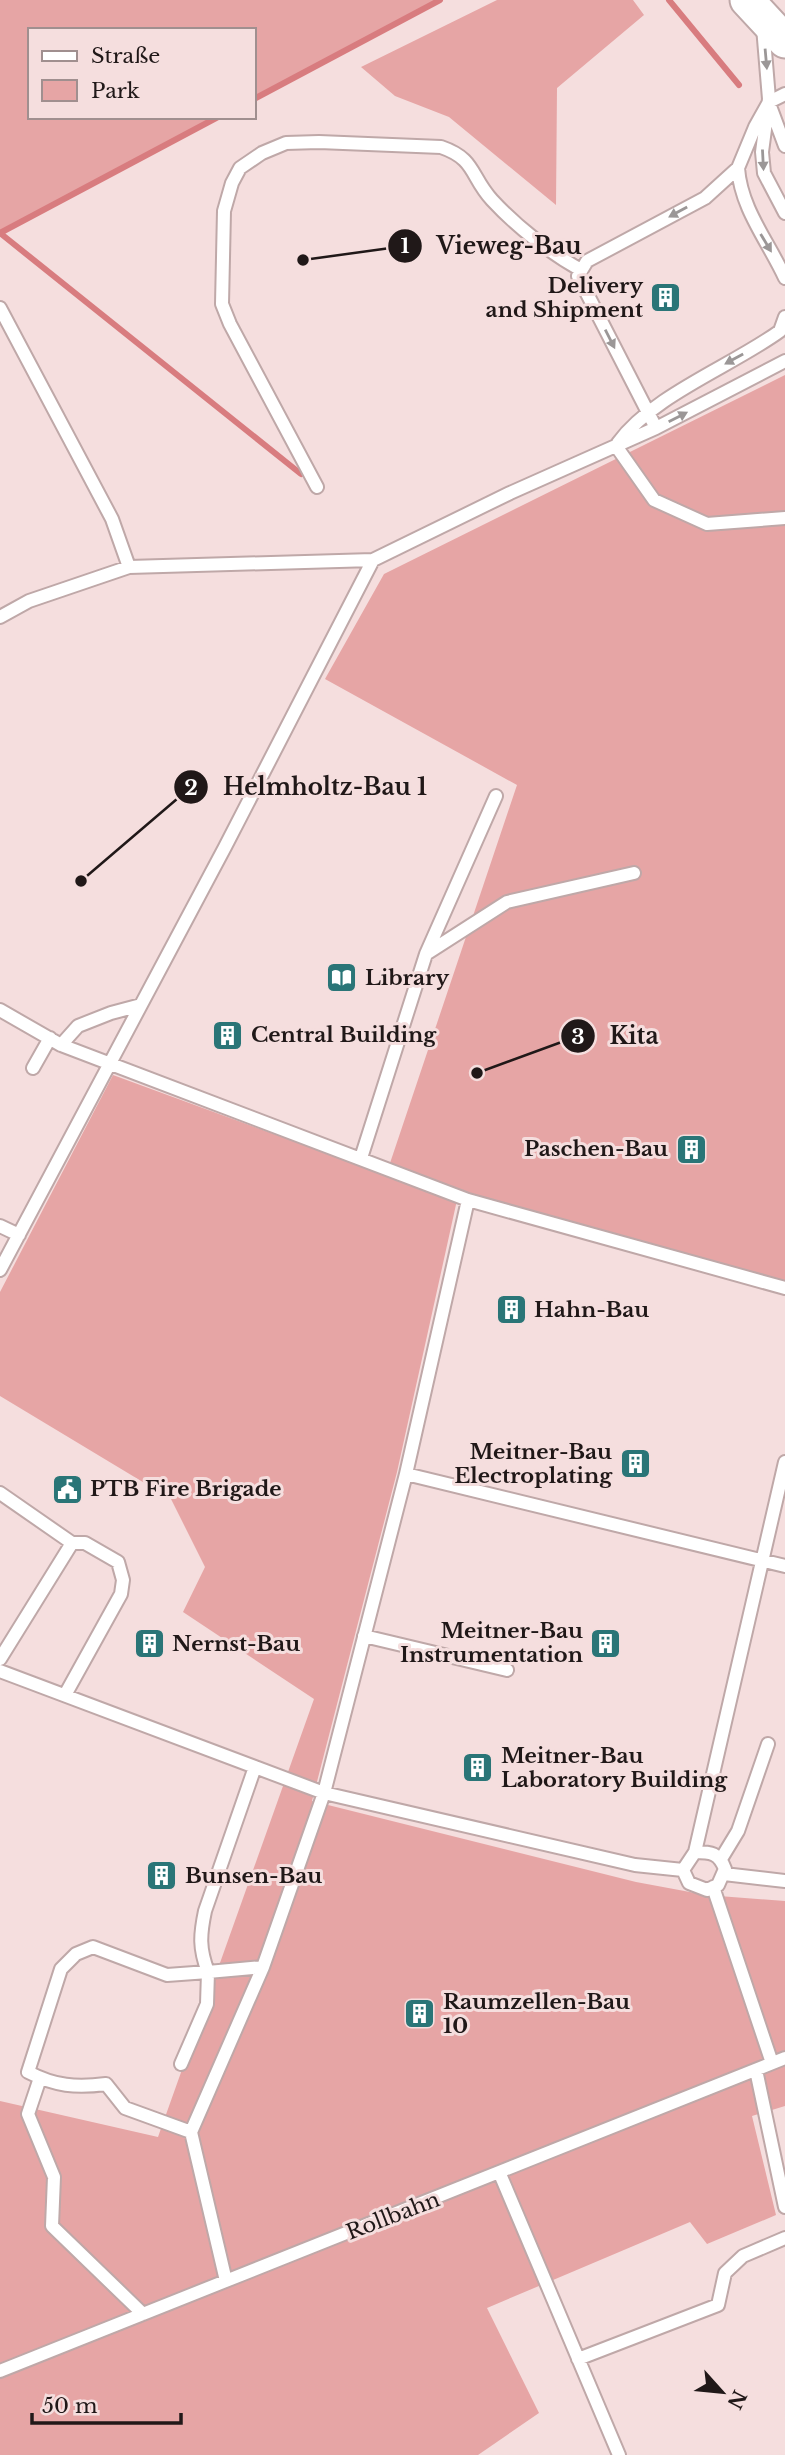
<svg xmlns="http://www.w3.org/2000/svg" width="785" height="2455" font-family="'Libre Baskerville',serif">
<style>
.green{fill:#e6a5a5}
.lines{fill:none;stroke-linecap:round;stroke-linejoin:round}
.stream{stroke:#d87c7f;stroke-width:6}
.service-casing{stroke:#bfa8a8;stroke-width:16}
.secondary-casing{stroke:#bfa8a8;stroke-width:37}
.service{stroke:#fff;stroke-width:12}
.secondary{stroke:#fff;stroke-width:33}
.oneway{fill:#9b9797}
.labels{text-anchor:middle;dominant-baseline:central;stroke-width:6;stroke-linejoin:round;paint-order:stroke}
.poi-label{font-size:21px;font-weight:bold;fill:#201818;stroke:#f5dede;text-anchor:start}
.street-label{font-size:21px;fill:#201818;stroke:#f5dede}
.leader{fill:none;stroke:#201818;stroke-width:2.5}
.callout-dot{fill:#201818;stroke:#f5dede;stroke-width:2.5}
.mark-label{font-size:21px;text-anchor:middle;font-weight:bold;fill:#fff}
.callout-label{font-size:23px;text-anchor:middle;font-weight:bold;fill:#201818;stroke:#f5dede;stroke-width:6;stroke-linejoin:round;paint-order:stroke}
</style>
<rect width="100%" height="100%" fill="#f5dede"/>
<path class="green" d="M0 0H440L254 99V30H30V117H218L0 233Z
M497 0H633L644 15 557 88 556 205 449 117 395 96 361 67Z
M785 375V1281L459 1191 397 1472 312 1801 636 1882 706 1895 785 1901V2106L752 2116 776 2215 707 2244 690 2222 487 2308 539 2413 478 2455H0V2101L158 2137 314 1699 183 1612 205 1567 171 1499 0 1396V1292L113 1075 386 1175 517 785 325 679 384 574Z"/>
<g class="lines">
<path class="stream" d="M669 0 739 85
M254 99 440 0
M0 233 301 474
M0 233 218 117"/>
<defs>
<path id="service" d="M763 27 769 99 762 152 764 173 785 213
M770 106 785 146
M738 168C741 209 768 241 785 278
M0 308 112 519 129 567
M656 428 578 276 587 261 705 198 738 168 755 127 769 102 785 94
M618 443C653 395 732 366 780 331L785 317
M616 446 654 500 707 524 785 518
M317 487 230 324 222 304 224 211 232 183 240 168 262 153 286 143 319 142 441 147C476 159 470 176 492 200 516 226 550 253 581 270
M0 617 29 601 129 567 373 560 510 493 656 428 785 361
M426 954 496 796
M0 1010 61 1045 468 1200 785 1288
M61 1045 78 1026 111 1013 141 1005
M33 1068 50 1038
M361 1158 426 954 507 902 634 873
M0 1226 19 1235
M0 1270 225 847 373 560
M406 1474 785 1566
M0 1493 72 1543 0 1659
M364 1636 507 1670
M0 1671 324 1793 635 1865 683 1870
M65 1695 121 1594 123 1580 118 1562 85 1543H72
M255 1767 205 1911C200 1935 199 1948 208 1972L263 1967
M695 1852 785 1462
M695 1852C711 1852 719 1853 725 1869L718 1885 707 1890 689 1883 683 1870Z
M721 1859 738 1831 768 1744
M724 1874 785 1881
M713 1887 772 2063
M181 2064 207 2004 208 1972 167 1975 93 1947 76 1954 61 1969 28 2072C55 2086 76 2088 106 2084L125 2108 191 2132
M756 2070 785 2207
M40 2078 28 2114 54 2177 52 2226 143 2314
M500 2174 619 2455
M226 2281 191 2132 263 1967 324 1793 406 1474 468 1200
M578 2359 718 2305 725 2273 743 2256 785 2238
M0 2371 785 2058"/>
<path id="secondary" d="M747 0 785 41"/>
</defs>
<use href="#service" class="service-casing"/>
<use href="#secondary" class="secondary-casing"/>
<use href="#service" class="service"/>
<use href="#secondary" class="secondary"/>
</g>
<defs><path id="oneway-solid" d="M-6-.8H1V-3.2L6.5 0L1 3.2V.8H-6Z" transform="scale(1.75)"/></defs>
<g class="oneway">
<use href="#oneway-solid" transform="translate(766 59) rotate(85)"/>
<use href="#oneway-solid" transform="translate(763 160) rotate(87)"/>
<use href="#oneway-solid" transform="translate(678 212) rotate(151)"/>
<use href="#oneway-solid" transform="translate(766 243) rotate(59)"/>
<use href="#oneway-solid" transform="translate(610 339) rotate(63)"/>
<use href="#oneway-solid" transform="translate(734 359) rotate(151)"/>
<use href="#oneway-solid" transform="translate(678 417) rotate(-27)"/>
</g>
<defs>
<symbol id="building-square" viewBox="-11 -11 22 22"><rect x="-9" y="-9" width="18" height="18" rx="4" fill="#2a7577" stroke="#f5dede"/><path d="M-4-6H4V6H1V3H-1V6H-4ZM-2.5-4.3h1.7v1.8h-1.7ZM.8-4.3h1.7v1.8H.8ZM-2.5-1h1.7V.8h-1.7ZM.8-1h1.7V.8H.8Z" fill="#fff"/></symbol>
<symbol id="library-square" viewBox="-11 -11 22 22"><rect x="-9" y="-9" width="18" height="18" rx="4" fill="#2a7577" stroke="#f5dede"/><path d="M-6-4Q-3-5.5-.7-3.5V5Q-3 3-6 4ZM6-4Q3-5.5 .7-3.5V5Q3 3 6 4Z" fill="#fff"/></symbol>
<symbol id="civic-square" viewBox="-11 -11 22 22"><rect x="-9" y="-9" width="18" height="18" rx="4" fill="#2a7577" stroke="#f5dede"/><path d="M-.6-6.5H3V-4.5H.6V-3L4-1V1h2V6H-6V1h2V-1L-.6-3ZM-1.2 2.5V6h2.4V2.5Z" fill="#fff"/></symbol>
</defs>
<g fill-rule="evenodd">
<use href="#building-square" x="648" y="280" width="35" height="35"/>
<use href="#library-square" x="324" y="960" width="35" height="35"/>
<use href="#building-square" x="210" y="1018" width="35" height="35"/>
<use href="#building-square" x="674" y="1132" width="35" height="35"/>
<use href="#building-square" x="494" y="1292" width="35" height="35"/>
<use href="#building-square" x="618" y="1446" width="35" height="35"/>
<use href="#civic-square" x="50" y="1472" width="35" height="35"/>
<use href="#building-square" x="588" y="1626" width="35" height="35"/>
<use href="#building-square" x="132" y="1626" width="35" height="35"/>
<use href="#building-square" x="460" y="1750" width="35" height="35"/>
<use href="#building-square" x="144" y="1858" width="35" height="35"/>
<use href="#building-square" x="402" y="1996" width="35" height="35"/>
</g>
<g class="labels">
<g class="poi-label">
<text x="643" y="286" text-anchor="end">Delivery<tspan x="643" dy="24">and Shipment</tspan></text>
<text x="365" y="978">Library</text>
<text x="251" y="1035">Central Building</text>
<text x="668" y="1149" text-anchor="end">Paschen-Bau</text>
<text x="534" y="1310">Hahn-Bau</text>
<text x="612" y="1452" text-anchor="end">Meitner-Bau<tspan x="612" dy="24">Electroplating</tspan></text>
<text x="90" y="1489">PTB Fire Brigade</text>
<text x="583" y="1631" text-anchor="end">Meitner-Bau<tspan x="583" dy="24">Instrumentation</tspan></text>
<text x="172" y="1644">Nernst-Bau</text>
<text x="501" y="1756">Meitner-Bau<tspan x="501" dy="24">Laboratory Building</tspan></text>
<text x="185" y="1876">Bunsen-Bau</text>
<text x="443" y="2002">Raumzellen-Bau<tspan x="443" dy="24">10</tspan></text>
</g>
<g class="street-label">
<text transform="translate(393 2216) rotate(-21)">Rollbahn</text>
</g>
</g>
<path class="leader" d="M303 260L405 246M81 881L191 787M477 1073L578 1036"/>
<g class="callout-dot">
<circle cx="303" cy="260" r="7"/>
<circle cx="81" cy="881" r="7"/>
<circle cx="477" cy="1073" r="7"/>
<circle cx="405" cy="246" r="18"/>
<circle cx="191" cy="787" r="18"/>
<circle cx="578" cy="1036" r="18"/>
</g>
<g class="mark-label">
<text x="405" y="253">1</text>
<text x="191" y="795">2</text>
<text x="578" y="1044">3</text>
</g>
<g class="callout-label">
<text x="509" y="254">Vieweg-Bau</text>
<text x="325" y="795">Helmholtz-Bau 1</text>
<text x="634" y="1044">Kita</text>
</g>
<rect x="28" y="28" width="228" height="91" fill="#f5dede" stroke="#a08f8f" stroke-width="2"/>
<rect x="42" y="51" width="35" height="10" fill="#ffffff" stroke="#a08f8f" stroke-width="2"/>
<text x="91" y="63" font-size="21" fill="#201818">Straße</text>
<rect x="42" y="80" width="35" height="21" fill="#e6a5a5" stroke="#a08f8f" stroke-width="2"/>
<text x="91" y="98" font-size="21" fill="#201818">Park</text>
<g transform="translate(722 2392) rotate(117)" stroke="#f5dede" stroke-width="5" paint-order="stroke">
<path d="M0-5L12 26L0 18L-12 26Z" fill="#201818"/>
<text y="-10" font-size="19" font-weight="bold" text-anchor="middle" fill="#201818">N</text>
</g>
<path d="M32 2413v10h149v-10" fill="none" stroke="#201818" stroke-width="3.5"/>
<text x="42" y="2413" font-size="21" fill="#201818" stroke="#f5dede" stroke-width="5" paint-order="stroke">50 m</text>
</svg>
